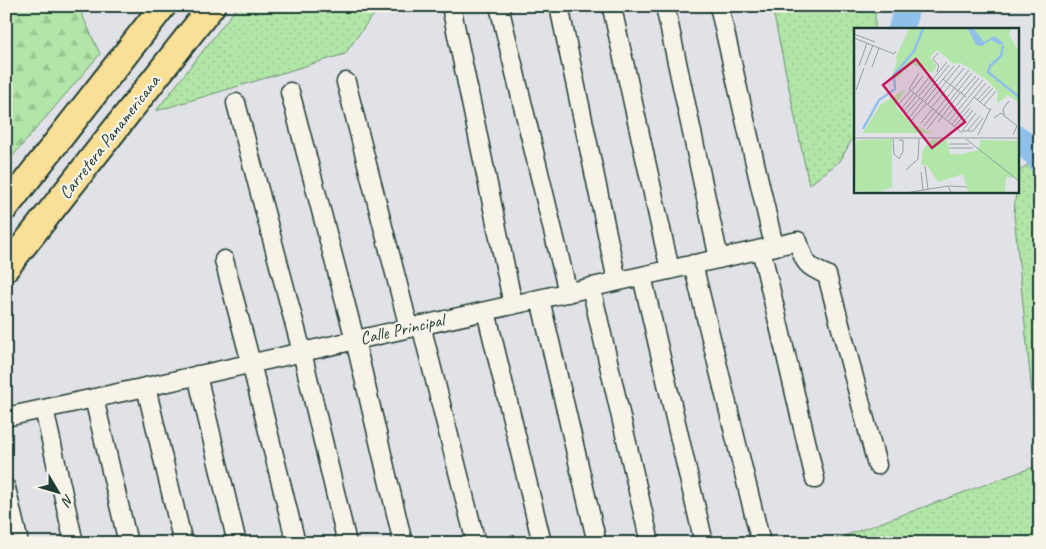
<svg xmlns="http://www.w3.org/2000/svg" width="1046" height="549" font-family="Caveat,sans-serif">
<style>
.grass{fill:url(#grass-dots);stroke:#68926e}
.forest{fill:url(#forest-firs);stroke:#68926e}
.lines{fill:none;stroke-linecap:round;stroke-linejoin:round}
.river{stroke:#8fc0eb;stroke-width:26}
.minor-casing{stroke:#1f3d34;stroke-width:21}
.highway-casing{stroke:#1f3d34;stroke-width:29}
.minor{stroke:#f7f3e8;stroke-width:18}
.highway{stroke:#fadf96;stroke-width:25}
.labels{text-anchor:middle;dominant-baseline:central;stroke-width:4.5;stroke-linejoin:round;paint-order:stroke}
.street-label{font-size:18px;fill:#1f3d34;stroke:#f7f3e8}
.inset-river{fill:none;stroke:#8fc0eb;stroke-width:2.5}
.inset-road{fill:none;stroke:#939fa0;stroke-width:1}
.view{fill:#c2185b;fill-opacity:0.15;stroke:#c2185b;stroke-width:2.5}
.inset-edge{fill:none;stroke:#1f3d34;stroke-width:2.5}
</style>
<defs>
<pattern id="grass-dots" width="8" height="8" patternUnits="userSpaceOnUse" patternTransform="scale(1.25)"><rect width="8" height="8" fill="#b2e6a8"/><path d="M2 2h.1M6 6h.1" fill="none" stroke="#99c691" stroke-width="1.8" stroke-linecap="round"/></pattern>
<pattern id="forest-firs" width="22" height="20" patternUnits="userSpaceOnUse" patternTransform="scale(1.25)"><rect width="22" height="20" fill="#b2e6a8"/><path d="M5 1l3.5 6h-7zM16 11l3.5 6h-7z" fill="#99c691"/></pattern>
</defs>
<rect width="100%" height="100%" fill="#e1e1e8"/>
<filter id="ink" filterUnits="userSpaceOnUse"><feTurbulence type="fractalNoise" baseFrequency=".02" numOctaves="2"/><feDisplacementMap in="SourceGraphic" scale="10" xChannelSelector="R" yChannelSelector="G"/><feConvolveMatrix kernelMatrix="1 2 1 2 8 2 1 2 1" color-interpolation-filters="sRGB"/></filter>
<g filter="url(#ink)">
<path class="grass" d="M238 6H384L369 20 345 54 156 111Z
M772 6H875V29H855V134L840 161 809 185Z
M1040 155V543H825L1039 465 1014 214 1016 191H1017V173Z"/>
<path class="forest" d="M6 6H78L100 54 6 164Z"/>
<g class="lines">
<path class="river" d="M901 29 907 6
M1017 138 1036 154 1040 160"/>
<defs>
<path id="minor" d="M451 6 513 305
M499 6 568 293
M559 6 617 281
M665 6 719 259
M719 6 774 246
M612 8 670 270
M346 82 409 328
M290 92 355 340 403 543
M236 103 302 352 347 543
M761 249 815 479
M224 260 251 363 296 543
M693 264 761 543
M642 276 704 543
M591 287 650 543
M540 299 597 543
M486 311 542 543
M421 325 476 543
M197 375 237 543
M146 387 183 543
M94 398 128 543
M44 409 74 543
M6 417 146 387 798 241C805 263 805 266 827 275L877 465
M6 488 19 543"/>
<path id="highway" d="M6 207 163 6
M6 268 212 6"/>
</defs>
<use href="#minor" class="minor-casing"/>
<use href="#highway" class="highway-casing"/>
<use href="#minor" class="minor"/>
<use href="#highway" class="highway"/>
</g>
</g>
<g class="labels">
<g class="street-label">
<text transform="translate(109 137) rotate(-52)">Carretera Panamericana</text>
<text transform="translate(402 329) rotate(-13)">Calle Principal</text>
</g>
</g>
<g transform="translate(854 28)">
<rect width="165" height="165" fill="#e1e1e8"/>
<path d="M55 1H157L155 7 165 23V75L154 67 143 76 144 64 133 52 107 35 100 36 83 22 76 29 83 38 78 45 58 36 44 49 37 50 43 34 42 29ZM49 62 51 63 41 78 57 95 78 105H9L26 77Z" fill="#b2e6a8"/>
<path d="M77 112H93L96 126H109L124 122 127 112 165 113V150L152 149 151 164H114L109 146 84 154 73 137H67L69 122Z" fill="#b2e6a8"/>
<path d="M38 111V159L26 164 2 163 0 122 3 112Z" fill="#b2e6a8"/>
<path d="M114 1H120L130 14 140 8 150 15 146 17 137 12 128 18 122 17Z" fill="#8fc0eb"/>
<path class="inset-river" d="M149 17 147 28 136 38 134 44 165 69M9 101 25 72 41 61 40 47 60 23 69 1"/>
<path class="inset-road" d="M0 6 21 14M0 10 40 26 42 23M11 37 19 17M5 38 13 15M18 39 25 20M83 44 85 38 79 31 84 25M65 45 55 61 108 105M89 51 112 69M92 54 106 37M2 62 10 40M58 62 69 48M107 65 122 48M62 66 76 48M65 68 93 34M120 69 136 82M68 71 95 37M123 72 136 58M71 73 100 38M126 74 139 60M74 76 92 54M130 77 142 63M43 78 57 62M78 79 110 40M47 81 60 65M50 83 63 67M52 86 66 70M150 87 149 81 155 73M55 90 69 72M92 90 125 50M140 90 147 85 163 98 159 107M57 93 73 75M95 93 129 52M84 94 106 65M67 95 79 80M98 96 132 55M70 98 115 42M101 98 116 80M73 101 118 45M104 101 119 82M108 103H113L126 88M108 103 122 85M114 103H119L129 90M124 107 137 80M0 110H165M39 111 40 126 45 131 49 123V112H45M112 111 165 153M95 116H115M95 120H119M71 138 74 161M52 142 64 131 65 111M67 144 69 162M95 158 113 159M57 164 94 158 97 164"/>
<path class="view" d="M62 31 111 94 78 120 29 57Z"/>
<rect width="165" height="165" class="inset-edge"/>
</g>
<rect width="1046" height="549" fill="none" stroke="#f7f3e8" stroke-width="25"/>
<rect x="12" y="12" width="1021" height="524" fill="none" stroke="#1f3d34" stroke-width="2" filter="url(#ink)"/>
<g transform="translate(58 492) rotate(128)" stroke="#f7f3e8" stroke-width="4" paint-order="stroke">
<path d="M0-4L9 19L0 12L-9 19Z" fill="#1f3d34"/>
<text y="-8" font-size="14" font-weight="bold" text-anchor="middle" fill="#1f3d34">N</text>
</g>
</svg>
